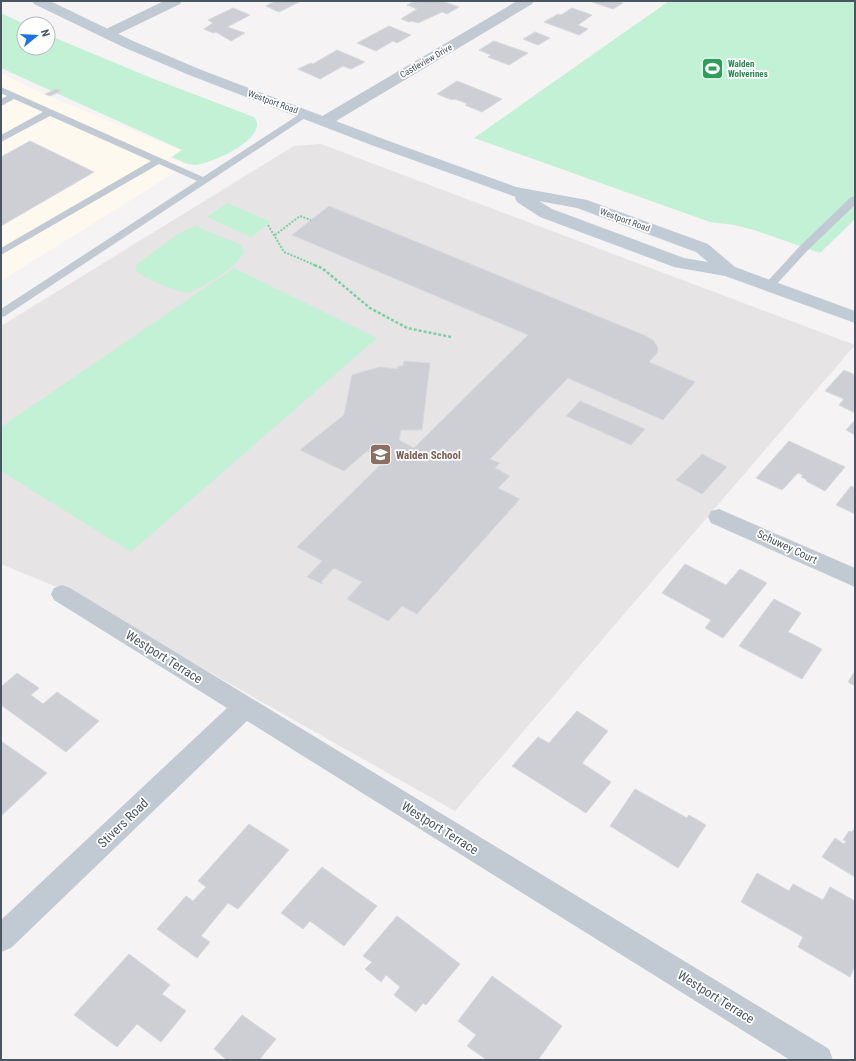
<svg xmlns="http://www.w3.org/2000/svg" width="856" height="1061" font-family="'Roboto Condensed',sans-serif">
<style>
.commercial{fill:#fdf9ef}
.education{fill:#e6e4e5}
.green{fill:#c3f1d5}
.building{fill:#cdcfd5;stroke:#d7d9de}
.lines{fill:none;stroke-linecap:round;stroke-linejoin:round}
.path-far1{stroke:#7ad0a6;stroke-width:2;stroke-dasharray:2 1.5;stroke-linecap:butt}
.path{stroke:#7ad0a6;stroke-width:2.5;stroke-dasharray:3 2;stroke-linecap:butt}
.lane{fill:#c1cad2;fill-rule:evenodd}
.street{fill:#c1cad2;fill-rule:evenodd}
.secondary{fill:#c1cbd6;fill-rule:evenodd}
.labels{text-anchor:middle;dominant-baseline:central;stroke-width:3.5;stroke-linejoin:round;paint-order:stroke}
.far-street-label{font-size:9px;fill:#4a5661;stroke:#fff}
.far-leisure-label{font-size:9px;font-weight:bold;fill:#27864d;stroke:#fff;text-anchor:start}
.education-label{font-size:11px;font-weight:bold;fill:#785e54;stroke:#fff;text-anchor:start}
.street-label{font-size:11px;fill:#4a5661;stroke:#fff}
.near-street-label{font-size:13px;fill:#4a5661;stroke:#fff}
</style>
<rect width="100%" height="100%" fill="#f5f3f3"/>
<path class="commercial" d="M1 73 44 94 180 150 170 158 187 165 1 281Z"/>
<path class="education" d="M321 144 855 345 455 811 64 590 1 564V326L294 146Z"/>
<path class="green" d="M669 1H855V219L820 253 754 230 734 225 710 222 474 138Z
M1 13 24 24V48H48V35L154 79 254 117C271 137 211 164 195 165 188 165 179 160 172 157L182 150 1 68Z
M227 203 271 222 251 237 207 217Z
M195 226 241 245 244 252C237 268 205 286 188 293 176 291 142 279 135 269L137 264 181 232Z
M234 268 377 338 131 552 1 471V427Z"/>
<path class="building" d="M275 1H301L279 12 266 6 276 1Z
M415 1 424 2 426 1H442L459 7 447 14 442 12 418 23 412 21 409 22 401 19 417 9 407 5Z
M589 1H617L623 3 613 9Z
M233 8 250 15 227 27 245 33 231 41 216 32 213 33 204 29 213 23 208 20Z
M572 8 592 15 578 25 588 29 579 35 544 22 558 14 561 15Z
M389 26 411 35 397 43 393 41 376 51 357 43Z
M535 32 550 38 538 45 523 39Z
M494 41 528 53 509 65 488 57 491 55 479 50Z
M337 50 365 62 351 69 343 66 320 79 298 69 311 63 313 64Z
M457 81 502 99 482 112 465 105 468 104 455 99 452 100 437 94Z
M57 89 61 91 50 96 45 94Z
M30 141 94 172 1 226V157Z
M329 206 646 336 654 341 658 348 657 353 649 362 695 382 663 420 568 378 490 459 500 463 495 468 510 476 498 488 520 499 417 614 402 606 388 621 347 599 362 582 334 568 321 582 323 583 322 584 307 577 322 561 297 547 385 460 367 451 344 471 300 450 344 415 352 375 380 367 398 369V366H403L404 361 430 363 422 430H401L399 440 414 448 528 335 292 235Z
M844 370 855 375V413L839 405 844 399 825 391Z
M580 401 645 429 631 445 566 416Z
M855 420V435L846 430Z
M789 441 845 467 825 491 806 481 807 480 801 477 803 475 798 473 782 490 756 478Z
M702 454 727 467 702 494 676 480Z
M851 486 855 488V514L836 505Z
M685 564 726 585 740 569 767 583 723 638 705 628 711 620 662 593Z
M774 599 801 613 788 632 822 649 802 679 739 646Z
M855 671V686L848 682Z
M17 673 39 688 31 695 43 704 57 692 99 721 66 752 1 705V687Z
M577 711 608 731 582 763 611 782 586 813 512 766 538 737 549 743Z
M1 741 47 773 1 816Z
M635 789 687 818 689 815 706 825 678 868 610 826Z
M249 824 289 850 238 909 228 903 201 936 210 942 197 958 157 929 186 896 193 901 206 887 198 881Z
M855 827V877L822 857 835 838 844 844 846 841 843 840 849 831 852 832Z
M322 867 377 906 344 946 310 921 303 929 281 913Z
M757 873 789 891 793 884 823 900 830 887 855 901V966L850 977 798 947 803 937 741 902Z
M397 916 460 964 426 1005 423 1003 416 1012 394 995 400 987 386 975 381 982 365 969 372 962 363 956Z
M129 954 170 985 162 994 186 1011 161 1042 137 1024 117 1047 74 1015Z
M492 976 562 1026 538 1060H487L467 1046 476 1035 458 1021Z
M242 1015 276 1039 259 1060H227L214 1049Z"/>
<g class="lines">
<path class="path-far1" d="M268 225 284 252 317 266
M275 235 300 216 311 220"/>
<path class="path" d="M314 265 322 268 370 308 407 328 451 337"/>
<path class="lane" d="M1 87 203 177 303 112H309L311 114 5 316 1 317V309L197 181 159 164 1 255V248L151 161 50 116 1 142V135L43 112 14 99 1 106V99L7 96 1 93Z
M855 196V205L808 250 773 288H765L764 286 765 284 800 246 851 197Z"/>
<path class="street" d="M164 1H182L180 4 114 36 109 37 104 36 102 33 104 30Z
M517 1H534L532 4 331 124 325 126 319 124 317 121 319 118Z
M719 509 855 568V587L711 523 708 517 711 511Z
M62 585 70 588 829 1049 833 1060H790L247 721 11 948 1 952V920L227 708 54 600 51 594 54 588Z"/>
<path class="secondary" d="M32 1H50L133 41 199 69 386 140 516 187 587 200 708 244 735 267 855 311V323L725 276 674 267 540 217 517 202 515 198 516 197 374 146 189 75 123 47 34 4ZM539 201 577 208 696 252 708 262 684 258 552 209Z"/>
</g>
<defs>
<symbol id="stadium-square" viewBox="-11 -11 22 22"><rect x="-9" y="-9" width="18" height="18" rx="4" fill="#2e9e5b" stroke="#fff"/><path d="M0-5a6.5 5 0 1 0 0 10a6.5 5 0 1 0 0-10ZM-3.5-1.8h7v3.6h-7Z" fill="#fff"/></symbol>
<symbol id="school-square" viewBox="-11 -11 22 22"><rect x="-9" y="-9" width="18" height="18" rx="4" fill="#8d6e63" stroke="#fff"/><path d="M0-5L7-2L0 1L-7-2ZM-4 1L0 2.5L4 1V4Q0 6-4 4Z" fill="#fff"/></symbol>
</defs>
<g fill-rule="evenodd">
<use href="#stadium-square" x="700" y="56" width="25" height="25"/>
<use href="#school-square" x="368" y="442" width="25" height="25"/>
</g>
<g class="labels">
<g class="far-street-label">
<text transform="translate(426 61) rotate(-30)">Castleview Drive</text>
<text transform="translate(273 102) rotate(20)">Westport Road</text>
<text transform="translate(625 220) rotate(20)">Westport Road</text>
</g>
<g class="far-leisure-label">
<text x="728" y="64">Walden<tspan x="728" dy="10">Wolverines</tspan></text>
</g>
<g class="education-label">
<text x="396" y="455">Walden School</text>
</g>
<g class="street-label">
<text transform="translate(787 547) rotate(25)">Schuwey Court</text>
</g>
<g class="near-street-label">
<text transform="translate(164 657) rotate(32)">Westport Terrace</text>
<text transform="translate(123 823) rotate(-44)">Stivers Road</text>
<text transform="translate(440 828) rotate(32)">Westport Terrace</text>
<text transform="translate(716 997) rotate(32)">Westport Terrace</text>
</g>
</g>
<rect width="856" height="1061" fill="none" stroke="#4a5661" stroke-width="4"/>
<g transform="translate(36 36) rotate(72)"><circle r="19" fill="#ffffff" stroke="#b7bbc0"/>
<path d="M0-3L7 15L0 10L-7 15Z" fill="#1a73e8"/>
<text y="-6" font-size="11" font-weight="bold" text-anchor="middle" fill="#4a5661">N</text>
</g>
</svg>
